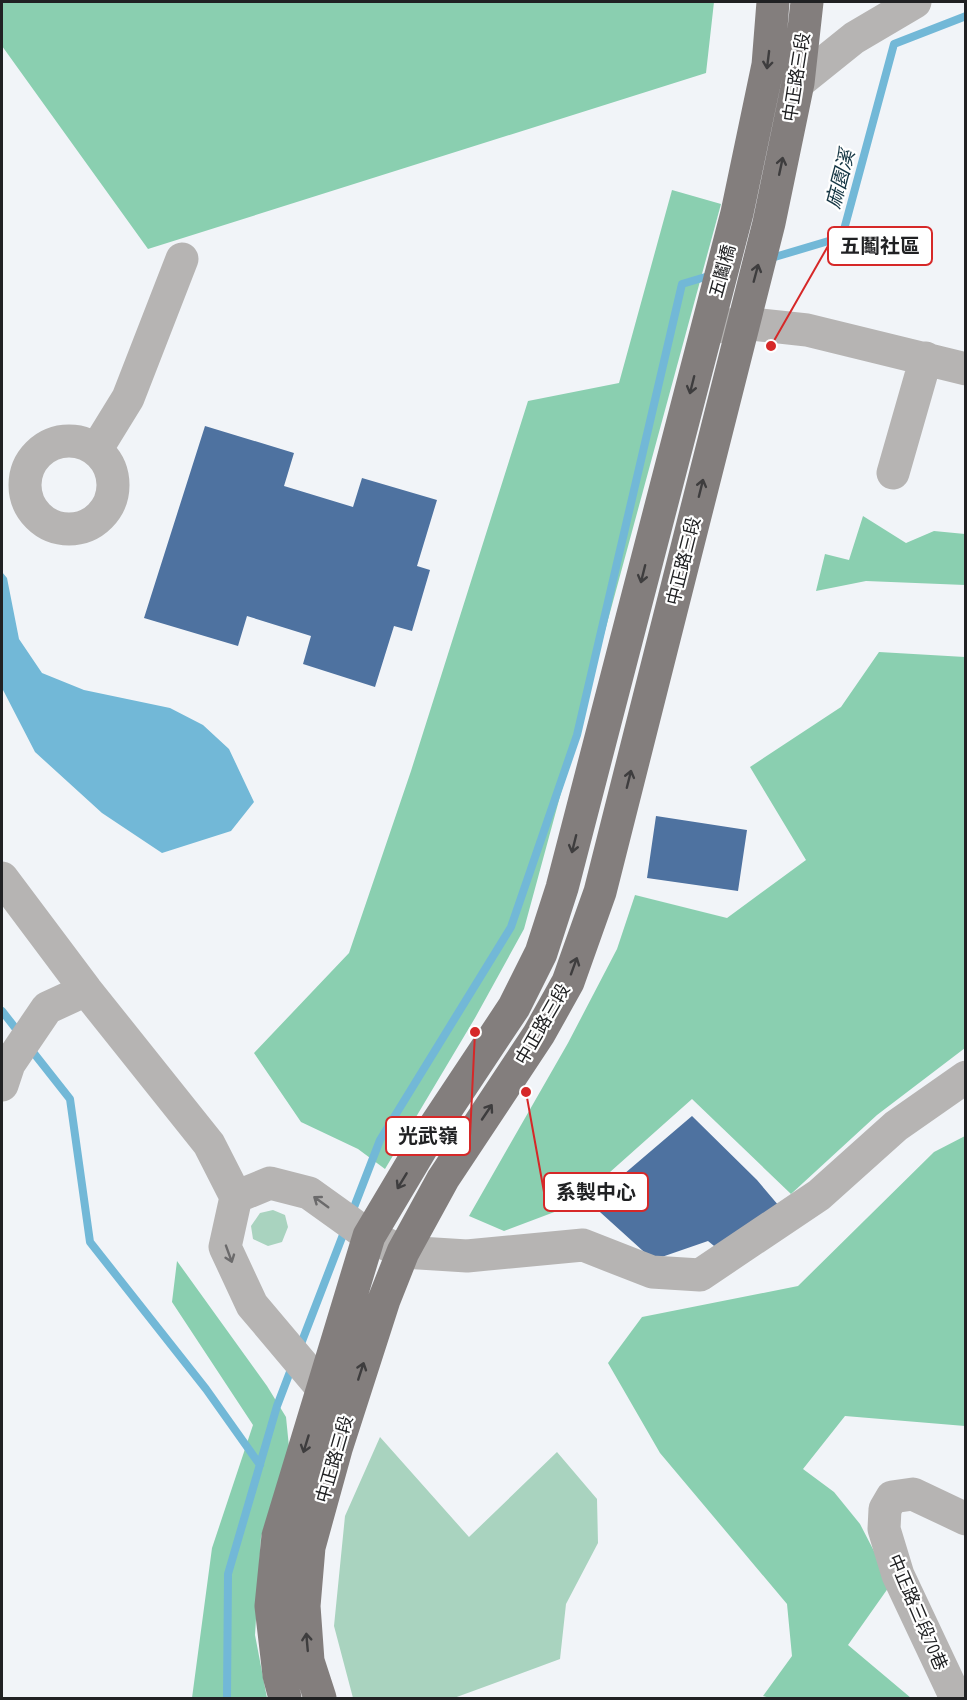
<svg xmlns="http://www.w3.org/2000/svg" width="967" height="1700" font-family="'PT Sans Narrow','Noto Sans TC',sans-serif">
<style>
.green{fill:#a9d3bf}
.forest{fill:#8acfb0}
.water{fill:#72b8d7}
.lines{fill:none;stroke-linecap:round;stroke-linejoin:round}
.stream{stroke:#72b8d7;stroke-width:8}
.building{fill:#4e72a0}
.minor{stroke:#b6b4b3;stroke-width:33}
.major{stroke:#837e7d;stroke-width:33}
.oneway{stroke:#3e3d3e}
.oneway2{stroke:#6b6a6b}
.labels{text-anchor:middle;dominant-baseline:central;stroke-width:4.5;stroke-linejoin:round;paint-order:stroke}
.street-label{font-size:18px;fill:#202123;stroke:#fff}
.water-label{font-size:20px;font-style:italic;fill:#143543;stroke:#fff}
.leader{fill:none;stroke:#d62828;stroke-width:2}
.callout-dot{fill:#d62828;stroke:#fff;stroke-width:2}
.callout{fill:#fff;stroke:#d62828;stroke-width:2}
.callout-label{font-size:20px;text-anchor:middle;font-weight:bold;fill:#202123}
</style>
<rect width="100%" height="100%" fill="#f1f4f8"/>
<path class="green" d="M273 1210 285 1215 288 1227 282 1242 268 1246 253 1239 251 1226 260 1213Z
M380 1437 469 1537 557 1452 597 1499 598 1543 566 1604 560 1659 454 1698H353L334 1626 345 1516Z"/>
<path class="forest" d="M2 2H714L706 73 148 249 2 46Z
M672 190 721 204 524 929 475 1018 385 1169 358 1149 301 1122 254 1053 349 953 411 771 528 401 619 383Z
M863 516 906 543 934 531 965 534V585L866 581 816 591 825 554 849 560Z
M879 652 965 657V1048L877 1115 791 1194 692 1099 573 1205 504 1231 469 1216 568 1043 617 949 635 895 727 918 806 860 750 767 841 707Z
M965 1136V1426L845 1416 803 1469 834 1492 860 1524 891 1584 848 1645 911 1698H770L763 1696 792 1656 787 1604 660 1453 608 1363 642 1317 798 1286 934 1152Z
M177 1261 267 1386 286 1417 289 1447 261 1537 255 1635 267 1698H192L212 1548 253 1425 172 1302Z"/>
<path class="water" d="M2 572 7 578 19 639 42 673 84 690 170 708 203 725 229 749 254 802 231 831 162 853 102 813 35 752 2 688Z"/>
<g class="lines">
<path class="stream" d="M768 259 842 237 894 44 966 16
M2 1011 20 1034
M29 1047 70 1099 90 1242 206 1389 260 1465
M351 1215 380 1140 511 927 577 735 682 284 712 275
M299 1349 346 1227
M227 1698 228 1574 277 1406 293 1364"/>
</g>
<path class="building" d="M205 426 294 453 284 486 353 507 362 478 437 500 417 566 430 570 412 631 394 626 375 687 303 664 311 636 247 616 238 646 144 618Z
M656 816 747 830 738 891 647 878Z
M692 1116 757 1180 779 1206 719 1250 708 1241 653 1260 590 1203Z"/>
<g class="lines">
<path class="minor" d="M798 83 854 38 915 2
M717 327 742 323 807 330 966 369
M25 485a44 44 0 1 1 88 0a44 44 0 1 1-88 0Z
M96 450 128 398 182 259
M893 473 926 358
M2 878 86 990 209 1144 236 1197 225 1247 252 1305 322 1388 344 1401
M2 1085 9 1064 47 1008 86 990
M236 1197 270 1183 309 1193 369 1236 403 1252 467 1256 583 1245 652 1272 700 1275 819 1195 896 1126 966 1077
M956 1698 898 1575 884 1529 885 1509 892 1497 913 1494 966 1519"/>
<path class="major" d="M285 1698 279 1675 271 1606 278 1536 369 1236 431 1132 514 1007 541 953 562 888 737 213 768 65 773 2
M320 1698 308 1661 304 1606 309 1547 336 1449 384 1300 403 1252 443 1179 539 1034 568 982 600 892 769 223 798 83 807 2"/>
</g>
<defs><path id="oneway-shaft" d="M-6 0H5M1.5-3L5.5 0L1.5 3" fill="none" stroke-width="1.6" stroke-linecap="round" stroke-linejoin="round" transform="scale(1.5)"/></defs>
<g class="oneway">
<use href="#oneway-shaft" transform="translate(768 60) rotate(97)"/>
<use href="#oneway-shaft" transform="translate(781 166) rotate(-78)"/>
<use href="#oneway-shaft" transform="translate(756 273) rotate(-75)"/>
<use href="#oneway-shaft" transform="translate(692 385) rotate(104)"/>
<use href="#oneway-shaft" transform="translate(701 488) rotate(-76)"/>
<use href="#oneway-shaft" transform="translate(643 574) rotate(104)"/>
<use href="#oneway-shaft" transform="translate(629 779) rotate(-76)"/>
<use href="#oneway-shaft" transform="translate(574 844) rotate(104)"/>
<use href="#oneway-shaft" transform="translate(574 966) rotate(-70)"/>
<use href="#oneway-shaft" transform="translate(487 1112) rotate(-56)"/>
<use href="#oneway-shaft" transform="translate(402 1181) rotate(121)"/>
<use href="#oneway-shaft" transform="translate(361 1371) rotate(-72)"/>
<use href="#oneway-shaft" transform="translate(306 1444) rotate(107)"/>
<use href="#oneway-shaft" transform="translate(307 1642) rotate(-95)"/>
</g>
<g class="oneway2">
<use href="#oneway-shaft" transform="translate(321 1202) rotate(-144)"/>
<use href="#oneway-shaft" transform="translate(229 1254) rotate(70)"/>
</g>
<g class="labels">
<g class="street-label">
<text transform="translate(796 77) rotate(-81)">中正路三段</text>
<text transform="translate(722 271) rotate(-75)">五鬮橋</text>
<text transform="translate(683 561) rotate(-76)">中正路三段</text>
<text transform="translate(542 1024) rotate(-60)">中正路三段</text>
<text transform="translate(334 1459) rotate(-74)">中正路三段</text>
<text transform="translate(918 1612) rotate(67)">中正路三段70巷</text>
</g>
<g class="water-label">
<text transform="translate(840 179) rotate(-75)">麻園溪</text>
</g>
</g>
<path class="leader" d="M771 346L828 246M475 1032L470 1136M526 1092L544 1192"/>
<g class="callout-dot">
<circle cx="771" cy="346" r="6"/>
<circle cx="475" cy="1032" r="6"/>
<circle cx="526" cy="1092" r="6"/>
</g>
<g class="callout">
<rect x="828" y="227" width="104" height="38" rx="6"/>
<rect x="386" y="1117" width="84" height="38" rx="6"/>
<rect x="544" y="1173" width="104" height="38" rx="6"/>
</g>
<g class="callout-label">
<text x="880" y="253">五鬮社區</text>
<text x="428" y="1143">光武嶺</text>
<text x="596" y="1199">系製中心</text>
</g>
<rect width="967" height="1700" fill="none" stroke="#202123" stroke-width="6"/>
</svg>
